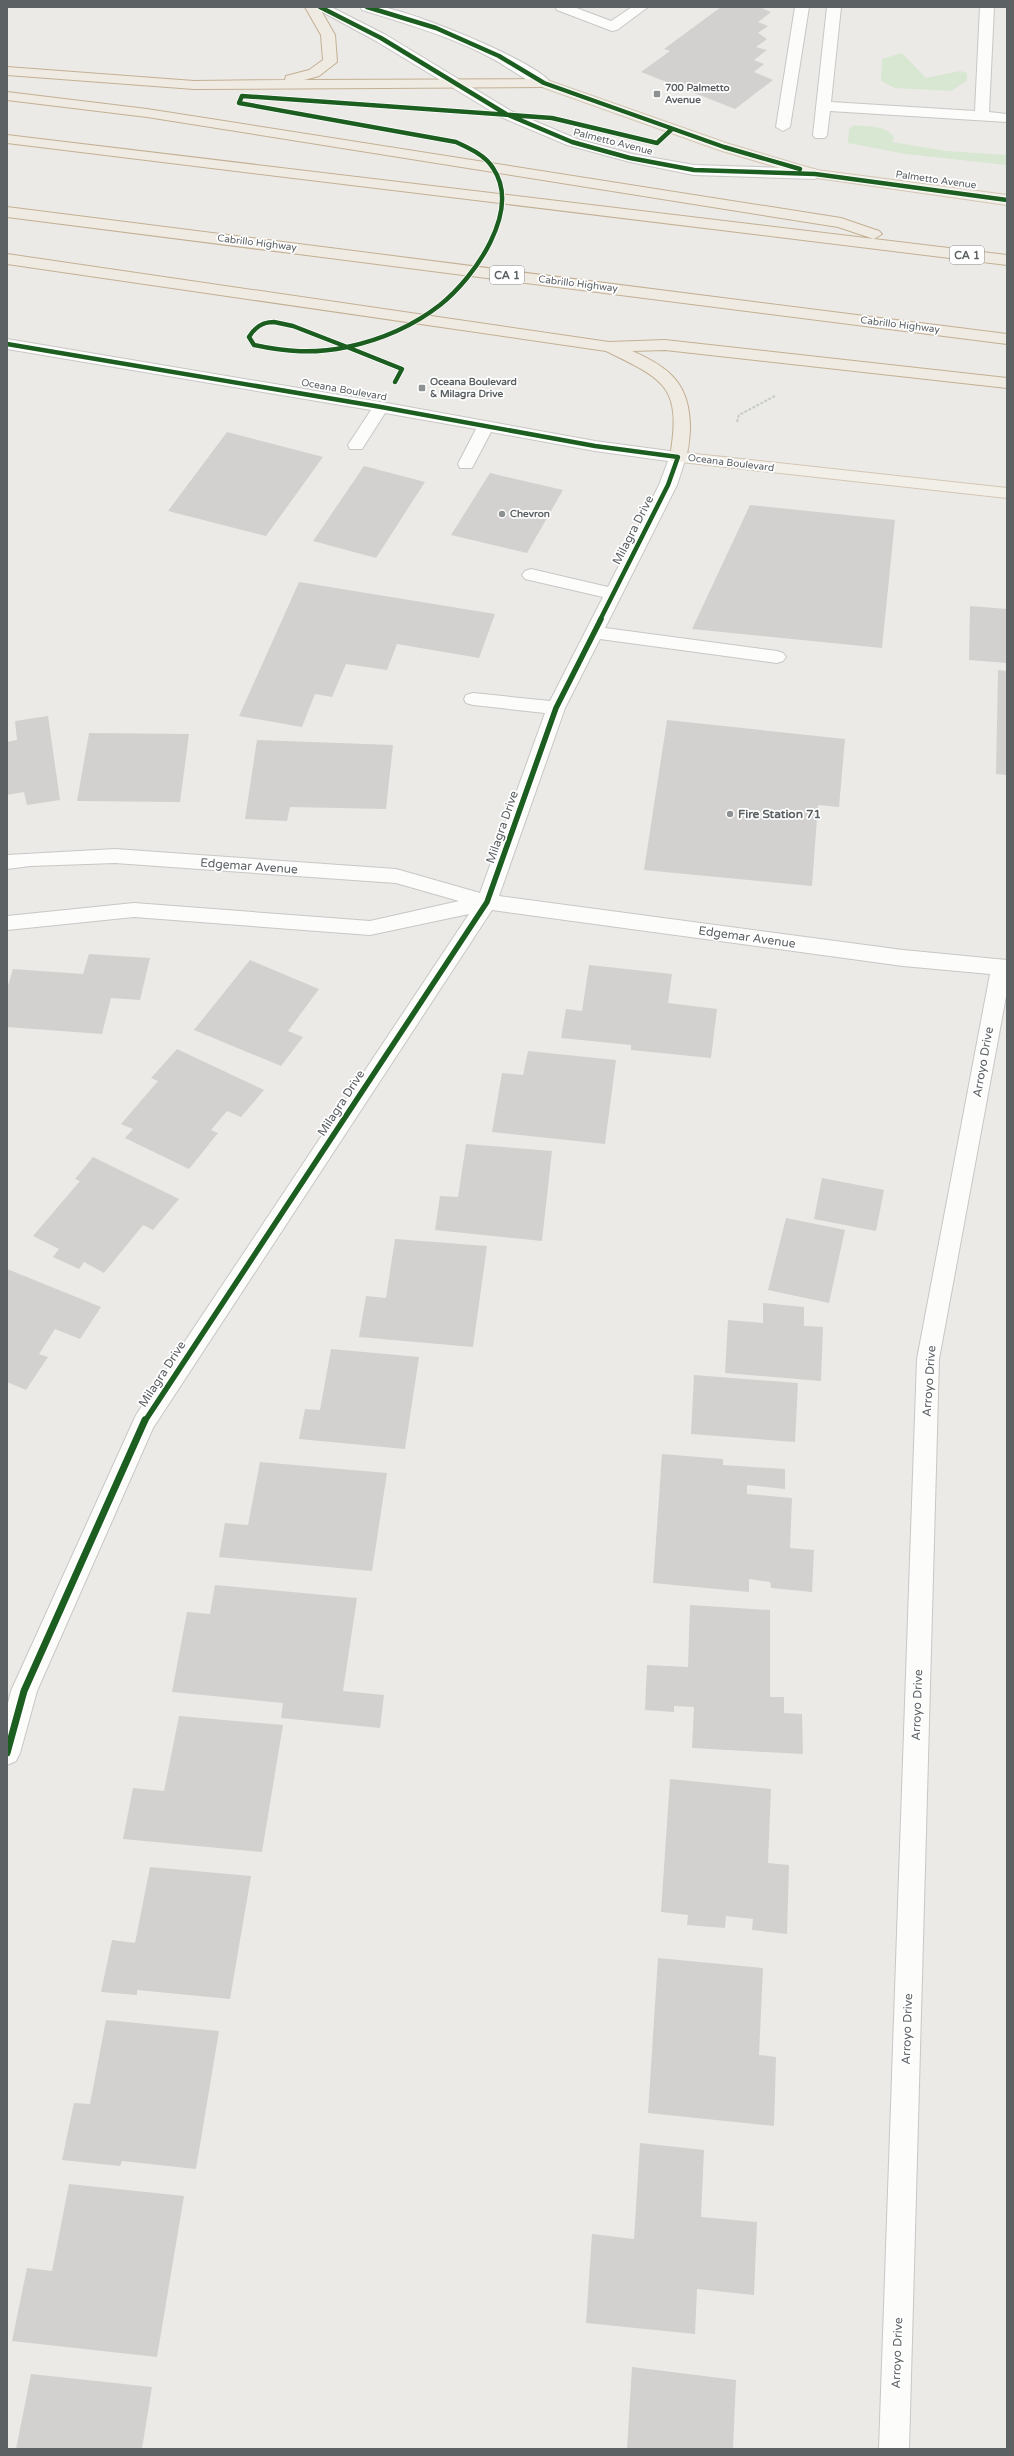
<svg xmlns="http://www.w3.org/2000/svg" width="1014" height="2456" font-family="'Varela Round',sans-serif">
<style>
.green{fill:#d7e7d2}
.building{fill:#d2d1cf}
.lines{fill:none;stroke-linecap:round;stroke-linejoin:round}
.minor-casing{stroke:#c8c7c7;stroke-width:2}
.major-casing{stroke:#d3c7b5;stroke-width:2}
.highway-casing{stroke:#c3b094;stroke-width:2}
.path{stroke:#c6cbc8;stroke-width:2;stroke-dasharray:3 1.5;stroke-linecap:butt}
.minor{fill:#fcfcfb;fill-rule:evenodd}
.major{fill:#f2efe8;fill-rule:evenodd}
.highway{fill:#efeae2;fill-rule:evenodd}
.cycleway-far2-casing{stroke:#fff;stroke-width:6}
.cycleway-far1-casing{stroke:#fff;stroke-width:8}
.cycleway-casing{stroke:#fff;stroke-width:10}
.cycleway-far2{stroke:#1b5e20;stroke-width:4.5}
.cycleway-far1{stroke:#1b5e20;stroke-width:5.5}
.cycleway{stroke:#1b5e20;stroke-width:7}
.poi-dot{fill:#8e9192;stroke:#fff;stroke-width:1.5}
.labels{text-anchor:middle;dominant-baseline:central;stroke-width:3.5;stroke-linejoin:round;paint-order:stroke}
.far-poi-label{font-size:10px;font-weight:bold;fill:#5c6164;stroke:#fff;text-anchor:start}
.far-street-label{font-size:10px;fill:#5c6164;stroke:#fff}
.shield{fill:#fff;stroke:#8d9092;stroke-width:1}
.shield-label{font-size:11px;font-weight:bold;fill:#5c6164}
.street-label{font-size:12px;fill:#5c6164;stroke:#fff}
.poi-label{font-size:12px;font-weight:bold;fill:#5c6164;stroke:#fff;text-anchor:start}
</style>
<rect width="100%" height="100%" fill="#eceae6"/>
<path class="green" d="M902 53 926 78 960 71 967 73V81L951 91 895 88 881 81 882 59Z
M854 125C867 127 886 125 894 137L892 142 946 151 1007 155V165L906 154 848 143 849 129Z"/>
<path class="building" d="M721 7H759L771 12 758 22 768 26 758 33 767 39 756 47 767 50 754 60 764 64 754 72 773 80 735 109 641 72 670 51 664 49Z
M227 432 323 457 266 536 168 511Z
M364 466 425 482 376 558 313 541Z
M490 473 563 490 527 553 451 535Z
M750 505 895 520 882 648 692 629Z
M299 582 495 614 479 658 397 644 387 670 346 664 332 697 315 694 302 727 239 716Z
M970 606 1007 609V663L969 660Z
M998 670 1007 671V775L996 774Z
M48 716 60 800 27 805 24 792 7 795V742L17 740 15 721Z
M667 720 845 739 839 807 818 805 812 886 644 870Z
M89 733 189 734 180 802 77 801Z
M257 740 393 745 386 809 290 807 287 821 245 819Z
M89 954 150 958 140 1000 111 998 102 1034 7 1027V989L13 969 83 974Z
M250 960 319 989 288 1031 303 1037 281 1066 194 1030Z
M589 965 672 974 668 1003 717 1009 711 1058 631 1050V1045L561 1038 566 1009 582 1011Z
M177 1049 264 1090 241 1117 227 1111 211 1130 218 1133 189 1169 125 1138 133 1129 121 1124 158 1081 151 1078Z
M528 1051 616 1060 605 1144 492 1132 502 1073 523 1075Z
M466 1144 552 1151 542 1241 435 1230 440 1196 458 1197Z
M93 1157 179 1199 153 1230 143 1225 104 1273 84 1262 79 1269 53 1257 59 1249 33 1236 80 1181 75 1179Z
M822 1178 884 1190 876 1231 814 1219Z
M786 1218 845 1230 829 1303 768 1290Z
M395 1239 487 1246 473 1347 359 1337 366 1296 386 1298Z
M7 1269 101 1307 80 1339 55 1329 39 1354 48 1357 26 1390 7 1382Z
M763 1303 804 1307V1326L823 1327 821 1381 725 1373 728 1320 763 1323Z
M331 1349 419 1357 405 1449 299 1439 305 1409 320 1410Z
M694 1375 798 1383 795 1442 691 1434Z
M662 1454 723 1459V1465L785 1469V1489L747 1485V1494L792 1498 790 1548 814 1550 812 1592 771 1588 770 1582 749 1579V1592L653 1583Z
M260 1462 387 1473 372 1571 219 1557 225 1523 248 1525Z
M215 1585 357 1598 343 1691 384 1695 380 1728 281 1718 283 1703 172 1692 187 1612 210 1614Z
M690 1605 770 1610V1697H784V1713L802 1714 803 1754 692 1748 694 1707 674 1706V1712L645 1710 647 1665 688 1667Z
M179 1716 283 1725 262 1852 123 1839 133 1788 164 1791Z
M670 1779 771 1789 768 1863 789 1865 787 1934 752 1930 753 1919 726 1916 725 1928 687 1925 688 1915 661 1912Z
M150 1867 251 1876 230 1999 137 1990V1995L101 1992 112 1940 135 1943Z
M658 1958 763 1968 759 2055 776 2057 774 2126 648 2113Z
M106 2020 219 2031 196 2169 122 2161 120 2166 62 2160 74 2103 90 2104Z
M640 2143 704 2150 701 2217 757 2222 754 2295 697 2289 695 2334 586 2323 592 2234 634 2239Z
M69 2184 184 2196 157 2357 12 2341 27 2268 52 2271Z
M632 2367 736 2380 733 2449H627Z
M31 2374 152 2387 142 2449H16Z"/>
<g class="lines">
<defs>
<path id="minor" d="M313 7H331L386 35 511 111 577 139 632 154 694 165 815 169 823 174 815 179 694 175 630 162 567 145 501 117 376 41Z
M360 7C367 7 375 6 382 7 411 11 536 61 551 83L549 86C535 89 508 67 495 60 453 37 407 24 362 10Z
M555 7H574L611 21 632 7H648L617 30 612 31 557 10Z
M795 7H809L790 127 783 131 776 127Z
M827 7H841L831 102 975 111 980 7H994L989 112 1007 114V122L830 111 827 135 825 138H815L813 135Z
M7 339 381 402 595 441 684 453 686 457 677 485 605 628 777 651 783 653 786 657 783 661 777 663 600 639 565 708 499 896 903 950 1007 960V991L939 1359 909 2449H879L917 1359 990 974 903 966 492 910 153 1428 37 1691 20 1753 16 1761 7 1765V1707L11 1691 136 1415 469 914 370 935 134 917 7 930V916L134 903 370 921 459 901 396 883 115 863 30 866 7 869V855L115 849 396 869 480 893 545 713 473 705 466 703 464 699 466 695 473 693 550 701 603 597 525 579 522 575 525 571 531 569 608 587 659 485 668 461 595 451 491 432 472 468H460L458 464 476 429 385 413 362 449H350L348 445 371 410 7 349Z"/>
<path id="major" d="M544 79 729 144 817 170 1007 195V205L810 177 719 150 539 86 537 83Z
M678 452 1007 488V498L672 461 670 457 672 453Z"/>
<path id="highway" d="M305 7H319L335 35 337 62 319 76 304 80 544 79 551 83 544 87 194 89 7 75V67L194 81 285 80 286 76 309 70 323 60 321 35Z
M7 92 147 109 841 218 879 231 882 234 874 239 838 227 147 117 7 100Z
M7 135 1007 255V265L7 143Z
M7 207 1007 334V344L7 217Z
M7 254 609 342 665 340 1007 378V388L665 350 632 351C671 368 691 385 690 431 689 440 689 453 684 461H672L670 457C682 386 665 380 606 351L7 264Z"/>
</defs>
<use href="#minor" class="minor-casing"/>
<use href="#major" class="major-casing"/>
<use href="#highway" class="highway-casing"/>
<path class="path" d="M737 422 739 415 775 396"/>
<use href="#minor" class="minor"/>
<use href="#major" class="major"/>
<use href="#highway" class="highway"/>
<defs>
<path id="cycleway-far2" d="M320 7 381 38 506 114 572 142 630 158 694 170 815 174 1007 200
M367 7 436 28 499 56 544 83 724 147 800 169
M274 322 293 326 347 347C314 354 286 352 254 345L249 337C255 327 262 322 274 322Z
M7 344 381 407 595 446 678 457 668 485 600 620
M347 347 402 369 395 382
M347 347C380 340 413 326 440 305 474 278 522 211 493 168 485 155 469 148 456 142L239 103 242 96 552 118 657 143 672 129"/>
<path id="cycleway-far1" d="M145 1421 487 902 556 708 601 619"/>
<path id="cycleway" d="M7 1753 24 1691 145 1420"/>
</defs>
<use href="#cycleway-far2" class="cycleway-far2-casing"/>
<use href="#cycleway-far1" class="cycleway-far1-casing"/>
<use href="#cycleway" class="cycleway-casing"/>
<use href="#cycleway-far2" class="cycleway-far2"/>
<use href="#cycleway-far1" class="cycleway-far1"/>
<use href="#cycleway" class="cycleway"/>
</g>
<g class="poi-dot">
<rect x="653" y="90" width="8" height="8" rx="2"/>
<rect x="418" y="384" width="8" height="8" rx="2"/>
<circle cx="502" cy="514" r="4"/>
<circle cx="730" cy="814" r="4"/>
</g>
<g class="labels">
<g class="far-poi-label">
<text x="665" y="88">700 Palmetto<tspan x="665" dy="12">Avenue</tspan></text>
<text x="430" y="382">Oceana Boulevard<tspan x="430" dy="12">&amp; Milagra Drive</tspan></text>
<text x="510" y="514">Chevron</text>
</g>
<g class="far-street-label">
<text transform="translate(613 142) rotate(14)">Palmetto Avenue</text>
<text transform="translate(936 180) rotate(8)">Palmetto Avenue</text>
<text transform="translate(257 243) rotate(7)">Cabrillo Highway</text>
<text transform="translate(578 284) rotate(7)">Cabrillo Highway</text>
<text transform="translate(900 325) rotate(7)">Cabrillo Highway</text>
<text transform="translate(344 390) rotate(10)">Oceana Boulevard</text>
<text transform="translate(731 463) rotate(7)">Oceana Boulevard</text>
</g>
<g class="shield">
<rect x="950" y="246" width="34" height="18" rx="3"/>
<rect x="490" y="266" width="34" height="18" rx="3"/>
</g>
<g class="shield-label">
<text x="967" y="255">CA 1</text>
<text x="507" y="275">CA 1</text>
</g>
<g class="street-label">
<text transform="translate(633 530) rotate(-63)">Milagra Drive</text>
<text transform="translate(502 827) rotate(-71)">Milagra Drive</text>
<text transform="translate(249 866) rotate(4)">Edgemar Avenue</text>
<text transform="translate(747 937) rotate(8)">Edgemar Avenue</text>
<text transform="translate(983 1062) rotate(-80)">Arroyo Drive</text>
<text transform="translate(341 1103) rotate(-57)">Milagra Drive</text>
<text transform="translate(162 1374) rotate(-57)">Milagra Drive</text>
<text transform="translate(929 1381) rotate(-86)">Arroyo Drive</text>
<text transform="translate(917 1705) rotate(-88)">Arroyo Drive</text>
<text transform="translate(907 2029) rotate(-88)">Arroyo Drive</text>
<text transform="translate(897 2353) rotate(-88)">Arroyo Drive</text>
</g>
<g class="poi-label">
<text x="738" y="814">Fire Station 71</text>
</g>
</g>
<rect width="1014" height="2456" fill="none" stroke="#5c6164" stroke-width="16"/>
</svg>
